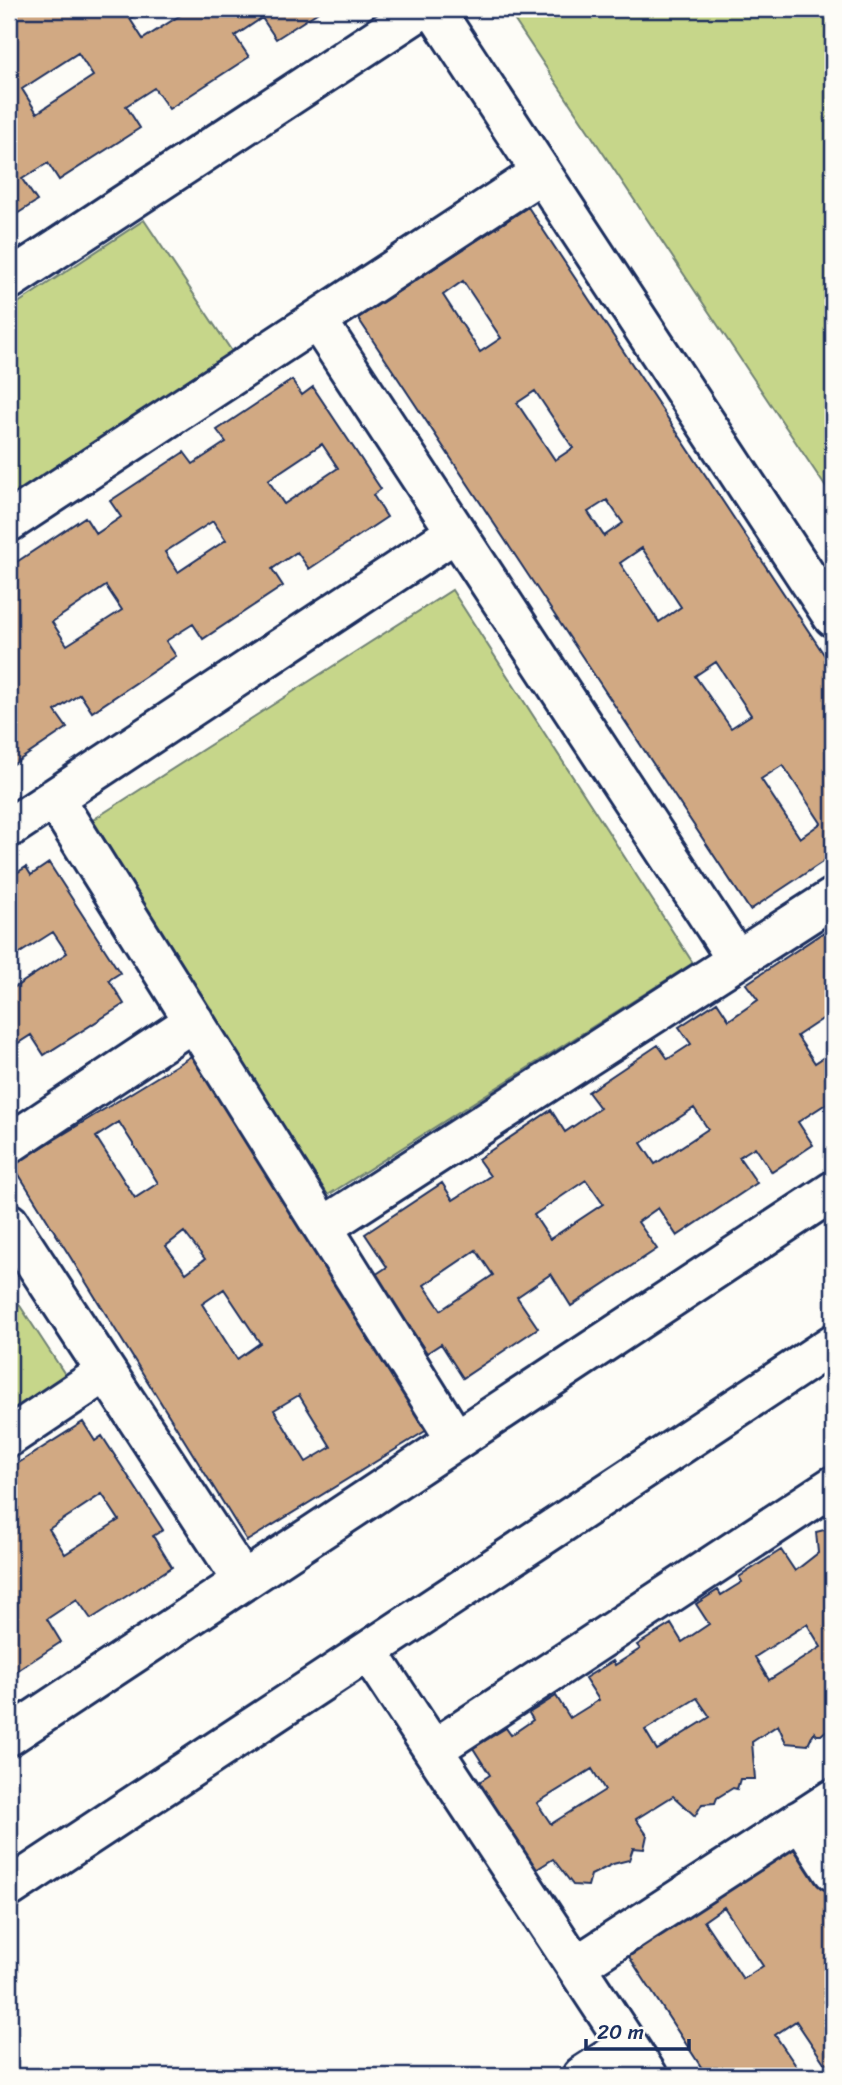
<svg xmlns="http://www.w3.org/2000/svg" width="842" height="2085" font-family="Sriracha,sans-serif">
<style>
.green{fill:#c6d68a;stroke:#708274;stroke-width:2}
.building{fill:#d1a983;stroke:#1b2f5e;stroke-width:2;fill-rule:evenodd}
.lines{fill:none;stroke-linecap:round;stroke-linejoin:round}
.street-casing{stroke:#1b2f5e;stroke-width:44}
.street{stroke:#fdfcf7;stroke-width:38}
</style>
<rect width="100%" height="100%" fill="#fdfcf7"/>
<filter id="ink" filterUnits="userSpaceOnUse"><feTurbulence type="fractalNoise" baseFrequency=".0143" numOctaves="2"/><feDisplacementMap in="SourceGraphic" scale="14" xChannelSelector="R" yChannelSelector="G"/><feConvolveMatrix kernelMatrix="1 2 1 2 8 2 1 2 1" color-interpolation-filters="sRGB"/></filter>
<g filter="url(#ink)">
<path class="green" d="M507 9H833V498Z
M144 220 233 353 9 500V309Z
M452 590 693 963 328 1195 88 823Z
M9 1289 66 1376 9 1413Z"/>
<path class="building" d="M14 9H146L130 19 143 39 190 9H323L276 39 262 18 235 36 249 57 169 109 154 88 126 106 140 128 59 180 48 163 22 179 37 201 9 219V12ZM78 53 93 76 37 113 22 89Z
M528 207 833 668V855L750 910 358 318ZM463 281 501 338 480 352 443 295ZM535 391 573 448 555 460 517 403ZM607 500 623 523 604 536 588 512ZM642 548 681 607 659 622 620 563ZM716 662 751 715 731 728 695 676ZM783 765 821 823 800 838 761 779Z
M292 380 302 395 313 387 381 489 373 495 387 517 309 569 297 552 272 569 283 586 203 639 193 624 166 641 176 656 92 712 80 694 55 711 67 728 9 767V685L12 683 9 678V591L15 587 9 578V567L85 517 96 534 121 517 110 501 184 452 193 464 226 442 217 430ZM322 444 338 468 284 504 268 480ZM213 521 226 540 178 572 165 552ZM106 586 122 610 67 645 52 622Z
M49 863 120 973 109 980 124 1004 44 1055 31 1035 9 1049V977L15 987 67 953 53 932 9 960V878L26 867 31 875Z
M824 932 833 945V1012L797 1036 815 1063 833 1051V1109L829 1102 798 1122 813 1145 772 1172 755 1147 739 1157 757 1183 677 1236 658 1208 638 1222 657 1249 571 1306 551 1274 517 1297 538 1328 463 1378 441 1344 427 1353 375 1275 387 1267 365 1234 442 1183 453 1200 490 1176 478 1159 551 1110 565 1132 600 1108 588 1092 658 1045 668 1059 691 1044 679 1027 717 1002 729 1020 758 1000 746 984ZM694 1108 708 1129 655 1164 641 1143ZM586 1180 603 1204 550 1239 534 1215ZM476 1250 493 1275 441 1310 424 1285Z
M193 1055 427 1430 247 1541 13 1165ZM119 1122 158 1183 135 1198 96 1137ZM184 1232 205 1259 186 1273 166 1246ZM224 1289 260 1343 237 1359 202 1304ZM299 1395 331 1447 306 1462 274 1410Z
M83 1422 95 1441 102 1436 163 1530 153 1536 172 1567 91 1619 77 1599 47 1619 61 1642 9 1676V1596L13 1593 9 1587V1469ZM102 1494 119 1520 65 1554 49 1529Z
M833 1525V1725L821 1735H817L814 1732 808 1745 786 1743 778 1725 752 1742 755 1779H740L737 1789 733 1788 717 1798 715 1803 702 1804 695 1816 673 1796 636 1819 647 1835 644 1849 633 1848 629 1860 613 1864 591 1875 588 1886 573 1885 553 1859 531 1873 476 1784 490 1775 473 1748 506 1728 511 1735 533 1720 529 1713 556 1696 570 1718 599 1700 585 1678 613 1661 615 1665 640 1649 637 1645 671 1624 682 1642 709 1624 696 1604 718 1590 721 1595 742 1582 739 1577 781 1550 795 1571 818 1553 816 1532 832 1528ZM807 1624 821 1647 769 1680 755 1657ZM697 1698 710 1717 657 1750 645 1730ZM592 1769 605 1790 551 1824 537 1803Z
M795 1839 833 1898V2076L796 2021 775 2035 803 2076H707L624 1949ZM724 1907 763 1966 743 1979 704 1921Z"/>
<g class="lines">
<defs>
<path id="street" d="M434 9 833 617
M9 280 422 9
M317 320 737 960
M9 522 541 173
M54 798 456 1440
M9 828 456 532
M9 1144 194 1021
M9 1223 243 1581
M323 1227 833 898
M9 1437 106 1372
M368 1651 648 2076
M9 1736 833 1191
M434 1749 833 1486
M800 1820 833 1871
M9 1888 833 1344
M576 1966 833 1799
M582 2076 628 2046"/>
</defs>
<use href="#street" class="street-casing"/>
<use href="#street" class="street"/>
</g>
</g>
<rect width="842" height="2085" fill="none" stroke="#fdfcf7" stroke-width="35"/>
<rect x="18" y="18" width="807" height="2050" fill="none" stroke="#1b2f5e" stroke-width="2.5" filter="url(#ink)"/>
<path d="M586 2039v10h103v-10" fill="none" stroke="#1b2f5e" stroke-width="3.5"/>
<text x="597" y="2039" font-size="21" fill="#1b2f5e" stroke="#fdfcf7" stroke-width="5" paint-order="stroke">20 m</text>
</svg>
